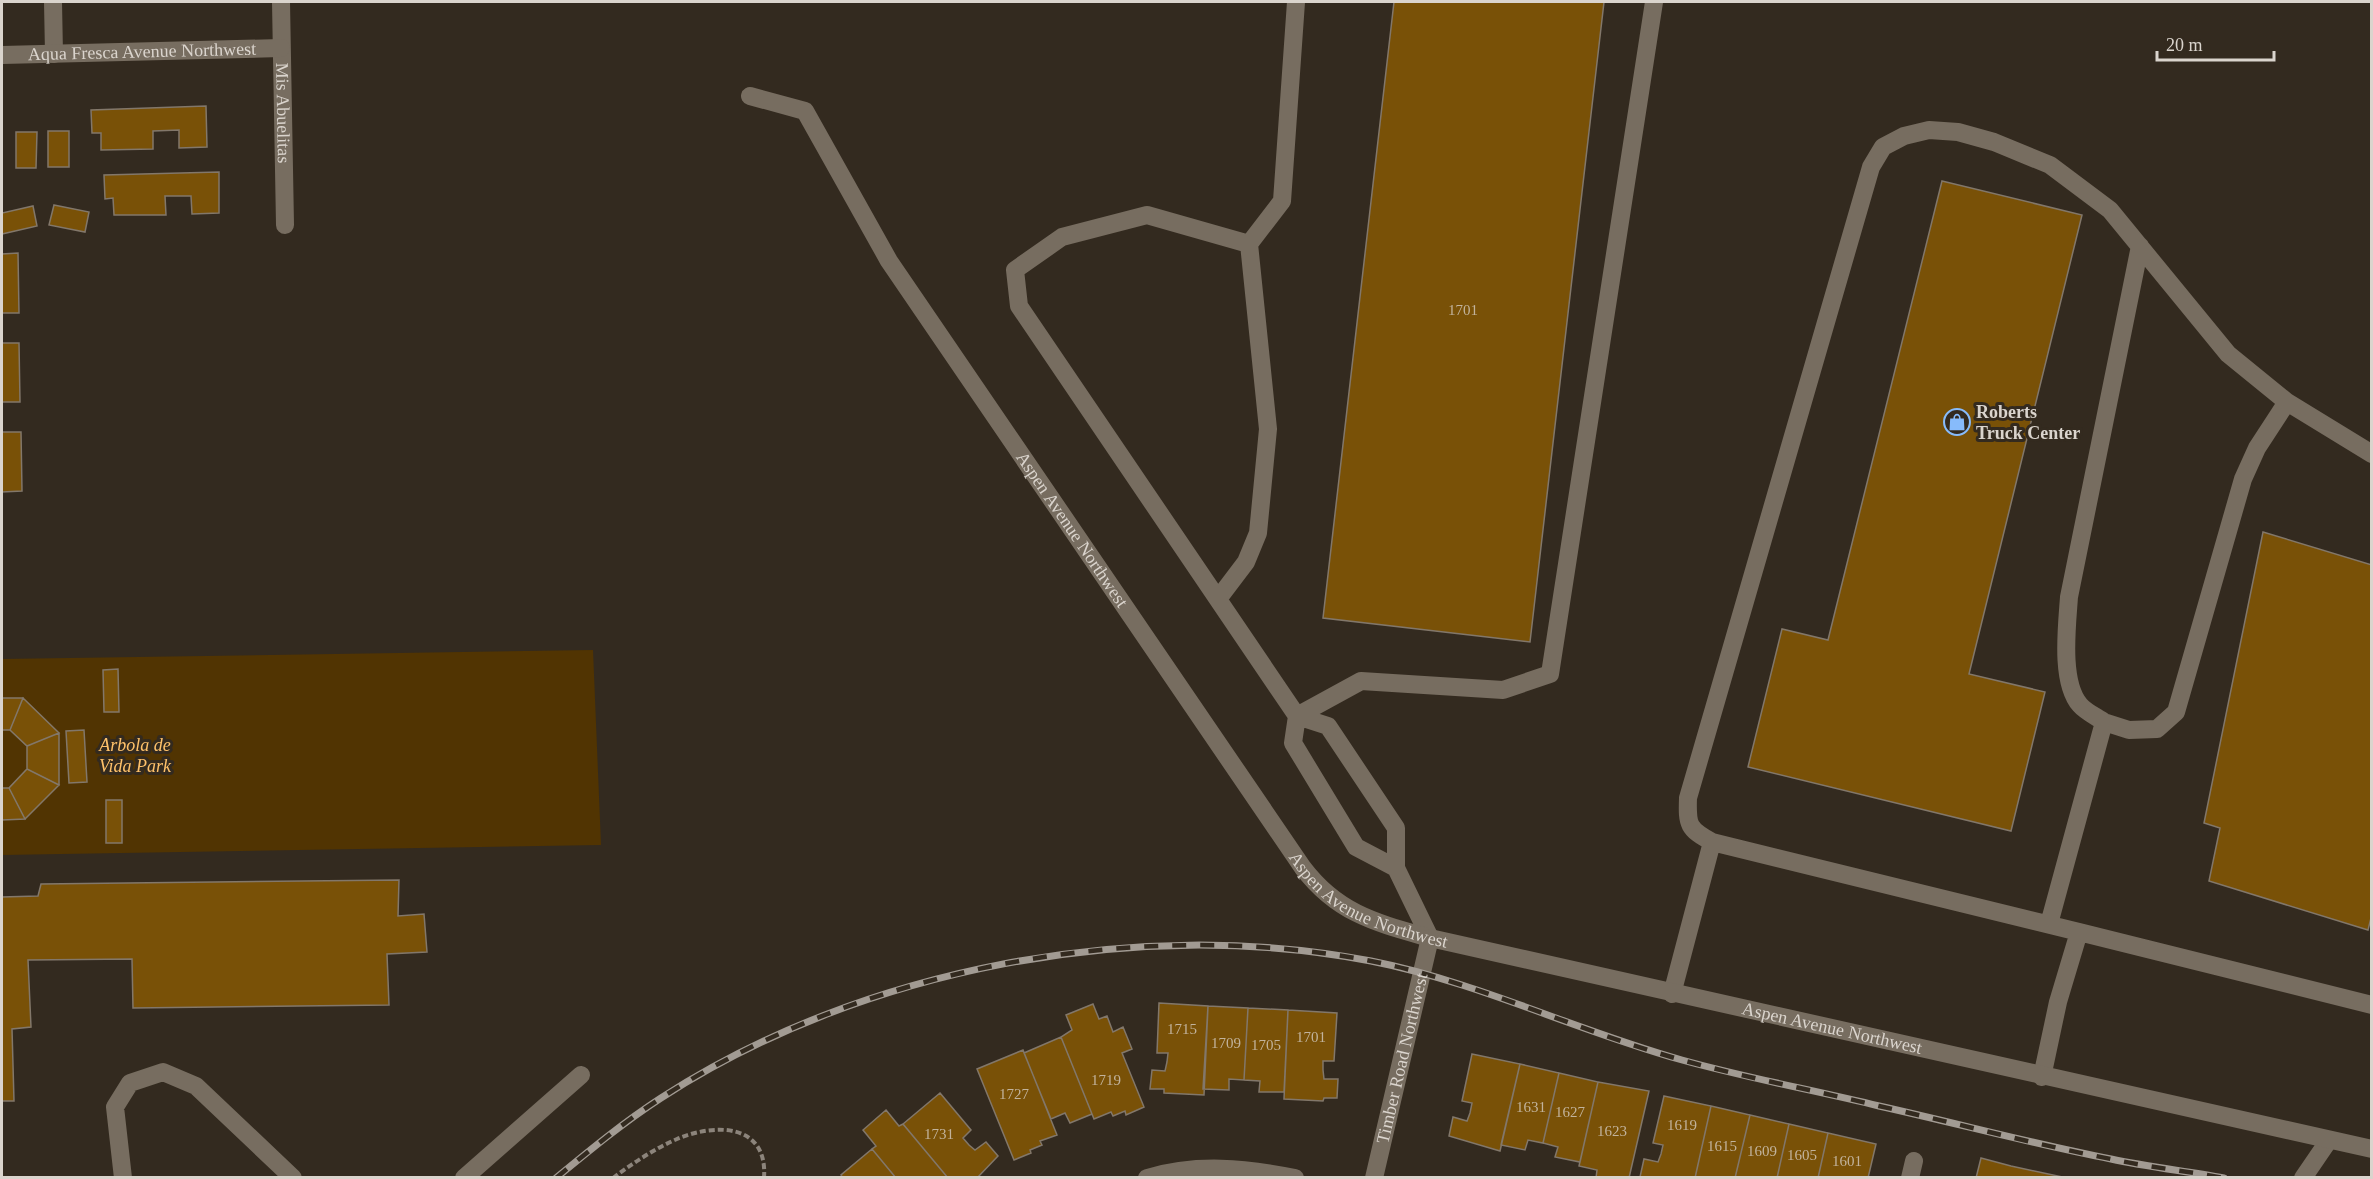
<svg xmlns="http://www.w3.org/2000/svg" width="2373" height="1179" font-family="'Times New Roman',serif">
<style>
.green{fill:#513402}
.building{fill:#795107;stroke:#82776a;stroke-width:1.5}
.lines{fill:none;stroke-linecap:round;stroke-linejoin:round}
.path{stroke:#8c847b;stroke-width:4;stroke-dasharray:6 3;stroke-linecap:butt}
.lane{stroke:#776d60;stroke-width:18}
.street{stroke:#776d60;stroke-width:18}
.rail-casing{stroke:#a29b93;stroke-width:7}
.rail{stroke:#332a1f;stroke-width:4.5;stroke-dasharray:14;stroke-linecap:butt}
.labels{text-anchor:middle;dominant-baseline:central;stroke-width:6;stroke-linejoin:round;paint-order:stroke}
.number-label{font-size:15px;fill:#c2b39c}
.street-label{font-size:18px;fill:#dad4cd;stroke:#332a1f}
.poi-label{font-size:18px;font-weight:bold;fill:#dad4cd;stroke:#332a1f;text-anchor:start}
.park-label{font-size:18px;font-style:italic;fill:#fec16a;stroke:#332a1f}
</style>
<rect width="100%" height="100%" fill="#332a1f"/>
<path class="green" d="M593 650 601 845 2 855V659Z"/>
<path class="building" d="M1394 2H1604L1530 642 1323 618Z
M206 106 207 147 179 148V130L153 131V149L101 150V133H92L91 110Z
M48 131H69V167H48Z
M16 132H37L36 168H16Z
M219 172V213L192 214 191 196H165L166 215H114L113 198 105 199 104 175Z
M1942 181 2082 215 1969 674 2045 692 2011 831 1748 767 1782 629 1828 640Z
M54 205 89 212 85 232 49 225Z
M33 206 37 226 2 234V213Z
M18 253 19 313H2V254Z
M2 343H19L20 402H2Z
M2 432H21L22 491 2 492Z
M2263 532 2372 565V914L2368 930 2209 881 2220 828 2204 823Z
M118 669 119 712H104L103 670Z
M2 698H23L10 730H2Z
M23 698 59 733 27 746 10 730Z
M84 730 87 782 69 783 66 731Z
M59 733V785L27 769V746Z
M27 769 59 785 25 819 9 788Z
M2 788H9L25 819 2 820Z
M106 800H122V843H106Z
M399 880 398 916 424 914 427 952 387 954 389 1005 133 1008 132 959 28 960 31 1027 12 1029 14 1101H2V897L38 896 41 884Z
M1159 1003 1208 1006 1204 1095 1164 1093V1089H1150L1152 1070 1165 1071 1167 1062 1168 1053H1157Z
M1093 1004 1099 1019 1107 1016 1113 1032 1123 1027 1132 1049 1122 1053 1144 1107 1126 1115 1125 1111 1113 1116 1111 1112 1094 1119 1061 1037 1072 1030 1066 1015Z
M1208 1006 1248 1008 1244 1080 1229 1079V1090L1203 1089Z
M1248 1008 1288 1010 1284 1092H1259L1260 1081 1244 1080Z
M1288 1010 1337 1013 1334 1061H1323V1070L1324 1079H1338L1337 1098H1324L1323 1101 1284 1099Z
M1061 1037 1092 1114 1070 1123 1065 1113 1051 1119 1024 1053Z
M1023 1050 1057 1135 1040 1141 1042 1145 1030 1150 1031 1153 1014 1160 977 1069Z
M1472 1054 1520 1064 1500 1151 1449 1136 1453 1117 1467 1121 1470 1113 1472 1103 1462 1101Z
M1520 1064 1559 1073 1543 1143 1528 1140 1525 1150 1501 1145Z
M1559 1073 1598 1082 1580 1162 1555 1157 1558 1147 1543 1143Z
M1598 1082 1649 1091 1629 1178H1596L1597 1170 1579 1166Z
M940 1093 971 1130 963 1138 969 1145 975 1150 986 1142 998 1156 977 1178H948L903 1124Z
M1664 1096 1711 1106 1695 1178 1640 1177 1644 1159 1658 1162 1661 1154 1663 1145 1653 1143Z
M1711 1106 1750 1115 1735 1178H1695Z
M886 1110 899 1126 903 1124 948 1178H896L872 1149 876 1146 863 1130Z
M1750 1115 1789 1124 1777 1178H1735Z
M1789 1124 1828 1133 1818 1178H1777Z
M1828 1133 1876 1144 1868 1178H1818Z
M872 1149 896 1178H843L841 1175Z
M1981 1158 2011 1166 2067 1178H1976Z"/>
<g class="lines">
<path class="path" d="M613 1178C633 1163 654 1149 677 1139 715 1123 768 1123 764 1178"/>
<path class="lane" d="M53 2 54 54
M1296 2 1282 201 1249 244 1147 215 1062 237 1015 270 1019 306 1297 716 1361 681 1503 690 1550 674 1654 2
M1218 599 1246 562 1258 533 1268 429 1249 244
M2104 722C2097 717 2086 712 2080 705 2060 682 2067 626 2069 597L2140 246
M1396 868 1356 847 1293 743 1297 716 1328 726 1396 828V868L1430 938
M2049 924 2104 722 2129 730 2157 729 2176 712 2243 479 2257 448 2287 402
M2079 932 1712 842C1688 829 1687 825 1688 798L1871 167 1883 147 1904 136 1929 130 1958 132 1994 142 2050 165 2110 210 2228 354 2287 402 2372 454
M1672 994 1712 842
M2042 1077 2058 1002 2079 932 2372 1005
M123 1178 115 1107 130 1083 163 1072 196 1086 293 1178
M1910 1178 1914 1161
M2303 1178 2329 1140"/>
<g class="street">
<path id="s1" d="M281 2 285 225"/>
<path id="s2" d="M2 55 281 48"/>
<path id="s3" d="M750 96 805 111 889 261 1303 868C1338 914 1377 923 1430 938L2372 1149"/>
<path d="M464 1178 581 1075"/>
<path d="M1147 1178C1197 1163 1245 1168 1295 1178"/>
<path id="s4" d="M1374 1178 1430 938"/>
</g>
<defs>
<path id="rail" d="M556 1178C590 1150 624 1122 661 1098 861 968 1138 916 1371 961 1478 982 1577 1031 1682 1060 1747 1078 1813 1090 1879 1106 1956 1123 2033 1144 2111 1159 2148 1167 2186 1171 2224 1178"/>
</defs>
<use href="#rail" class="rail-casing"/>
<use href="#rail" class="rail"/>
</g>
<defs>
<symbol id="shop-ring" viewBox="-11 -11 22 22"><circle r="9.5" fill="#332a1f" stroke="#87bbfb" stroke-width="1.5"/><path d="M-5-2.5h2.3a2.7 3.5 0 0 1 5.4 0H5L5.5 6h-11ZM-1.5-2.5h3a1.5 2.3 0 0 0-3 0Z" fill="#87bbfb"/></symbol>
</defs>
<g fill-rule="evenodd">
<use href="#shop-ring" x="1942" y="407" width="30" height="30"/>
</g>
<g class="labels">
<g class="number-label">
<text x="1463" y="310">1701</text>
<text x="1182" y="1029">1715</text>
<text x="1311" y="1037">1701</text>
<text x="1226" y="1043">1709</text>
<text x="1266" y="1045">1705</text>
<text x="1106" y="1080">1719</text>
<text x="1014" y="1094">1727</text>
<text x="1531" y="1107">1631</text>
<text x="1570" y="1112">1627</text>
<text x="1682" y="1125">1619</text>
<text x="1612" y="1131">1623</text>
<text x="939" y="1134">1731</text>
<text x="1722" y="1146">1615</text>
<text x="1762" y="1151">1609</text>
<text x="1802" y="1155">1605</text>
<text x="1847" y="1161">1601</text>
</g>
<g class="street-label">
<text stroke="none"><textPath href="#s2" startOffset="140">Aqua Fresca Avenue Northwest</textPath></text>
<text stroke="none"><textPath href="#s1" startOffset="111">Mis Abuelitas</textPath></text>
<text stroke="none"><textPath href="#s3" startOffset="554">Aspen Avenue Northwest</textPath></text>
<text stroke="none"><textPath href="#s3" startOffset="1038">Aspen Avenue Northwest</textPath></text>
<text stroke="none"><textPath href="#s3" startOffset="1524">Aspen Avenue Northwest</textPath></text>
<text stroke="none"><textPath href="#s4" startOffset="123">Timber Road Northwest</textPath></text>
</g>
<g class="poi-label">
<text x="1976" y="412">Roberts<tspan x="1976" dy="21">Truck Center</tspan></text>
</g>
<g class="park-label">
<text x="135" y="745">Arbola de<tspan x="135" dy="21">Vida Park</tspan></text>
</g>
</g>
<rect width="2373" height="1179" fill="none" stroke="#dad4cd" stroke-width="6"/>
<path d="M2157 51v9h117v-9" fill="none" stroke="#dad4cd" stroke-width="3"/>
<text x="2166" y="51" font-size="18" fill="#dad4cd" stroke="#332a1f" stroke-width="4.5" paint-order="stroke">20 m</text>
</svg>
